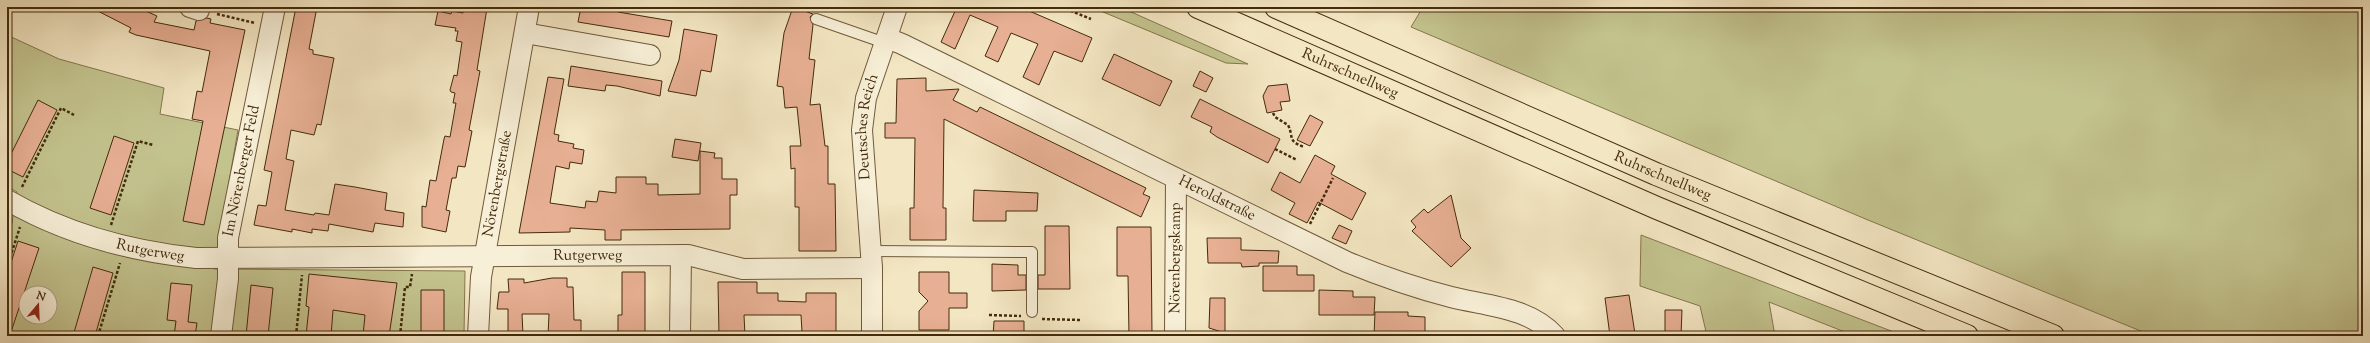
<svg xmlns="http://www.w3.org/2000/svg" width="2370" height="343" font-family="'Sorts Mill Goudy',serif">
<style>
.green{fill:#c3c38e;stroke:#84774d;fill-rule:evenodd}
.building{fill:#e7af93;stroke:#442b0c}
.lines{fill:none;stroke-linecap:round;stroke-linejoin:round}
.lane-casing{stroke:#705a3a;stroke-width:12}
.street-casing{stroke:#705a3a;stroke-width:22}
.highway-casing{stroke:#442b0c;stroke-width:24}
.path{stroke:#442b0c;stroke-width:2.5;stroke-dasharray:3 2;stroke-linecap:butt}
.lane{stroke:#f7efd7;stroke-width:10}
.street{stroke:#f7efd7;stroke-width:20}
.highway{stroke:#f3e6c2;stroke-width:22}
.labels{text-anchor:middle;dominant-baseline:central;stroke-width:4;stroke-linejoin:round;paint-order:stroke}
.street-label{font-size:15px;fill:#442b0c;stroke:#f7efd7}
</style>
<rect width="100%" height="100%" fill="#f3e6c2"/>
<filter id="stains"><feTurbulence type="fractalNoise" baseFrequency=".005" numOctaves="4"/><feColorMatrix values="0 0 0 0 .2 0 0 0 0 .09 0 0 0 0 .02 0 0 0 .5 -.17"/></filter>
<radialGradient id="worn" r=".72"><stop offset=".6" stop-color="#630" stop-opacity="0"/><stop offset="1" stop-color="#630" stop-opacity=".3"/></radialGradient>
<path class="green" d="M1091 7H1120L1248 64 1226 63Z
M1423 7H2363V336H2153L1868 220 1411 27Z
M7 35 59 59 164 88 160 114 238 130 214 269 465 271 464 336H7V237L11 229 17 192 7 186ZM26 293H50V317H26Z
M1641 235 1886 329 1904 336H1855L1769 302 1775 336H1707L1700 306 1640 286Z"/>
<path class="building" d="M90 7H137L157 16 154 22 194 30 196 21 207 18 211 19 210 23 245 30 204 225 183 221 203 121 192 119 197 91 202 92 210 51 136 35 129 32 131 28Z
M296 7H317L309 49 313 50V54L334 58 321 125 317 124 314 135 291 130 286 159 294 161 285 210 314 215 315 213 329 215 335 184 355 187 387 193 385 210 404 213 403 227 375 223 373 232 329 224 328 231 312 229V233L292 229V232L254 225 258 205 266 206 272 172 264 170Z
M464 7 487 8 477 70 480 71 469 130 472 131 465 167 458 166 456 178H452L446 210 450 211 446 232 422 227V206L426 207 430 180 436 181 444 139 445 136 450 137 456 103H453L455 93 451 92 450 90 454 75 457 76 462 42 456 41 458 31H455L456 28 435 25 438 11 451 14 452 11 463 13Z
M581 7H619L618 12 672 21 669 37 578 22Z
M793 7 813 14 810 17 813 25 809 59 815 60 810 105 820 104 825 146H828V184H835L836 251H799V207H795V168L791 169 790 146H801L797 107 785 108 783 87 777 86 784 33Z
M952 7H1020L1092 38 1082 62 1054 51 1039 85 1023 77 1038 44 1011 33 998 62 985 56 998 27 970 15 955 49 941 42 956 9Z
M684 29 717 35 711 72 701 70 696 96 668 91 679 60Z
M1114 54 1172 81 1160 106 1102 79Z
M571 66 662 81 660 96 617 86 606 85 605 91 568 86Z
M1200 71 1213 78 1206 92 1193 86Z
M548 77 564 79 554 134 559 135 558 141 574 144 573 148 584 150 582 164 570 162 569 169 556 166 550 203 585 208 586 201 597 202 599 191 616 193V177H646V184H658V195L700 194V151L715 153 714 158H722V179H737V195H730V229L621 230V240H605V230L570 228V232L519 233Z
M926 78V91L959 89 953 100 977 112 980 107 1146 188 1143 194 1150 197 1141 217 944 119 943 208H946V240H910V208H914L915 138H885V123H896L897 79Z
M1287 84 1290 101 1280 102 1282 110 1267 113 1263 96 1268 86Z
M1200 99 1280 139 1268 163 1217 137 1210 132 1212 127 1191 117Z
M38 100 57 110 23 177 7 169V162Z
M1310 115 1323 122 1310 146 1297 140Z
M114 136 134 143 111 215 90 208Z
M675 139 701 143 698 161 672 157Z
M1315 155 1335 166 1331 174 1366 193 1352 220 1318 202 1307 223 1289 214 1295 203 1271 190 1280 172 1300 183Z
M974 190 1038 193 1037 211H1006V221H973Z
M1451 195 1461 238 1471 248 1451 267 1412 231 1416 227 1411 221 1424 209 1428 213Z
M1339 225 1352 231 1346 244 1332 238Z
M1045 226H1069L1070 289H1038V275H1045Z
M1117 227H1151L1152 336H1129L1128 276H1117Z
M1207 238H1241V250L1279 251 1278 263H1259V266L1242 267 1241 263H1208Z
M18 241 39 248 10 335H7V275Z
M992 264 1018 265V275H1026V290L992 291Z
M1263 266H1297V275H1314V291H1263Z
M93 267 113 273 95 336H73Z
M622 272H645V336H618V315H622Z
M919 272H949V293H967V308H949V330H919V311L928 301 919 292Z
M309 274 397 283 389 336H363L365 315 333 310 331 336H306L309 307 306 306Z
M552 278H567V287H573L574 320H581V336H548L549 314H522L523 335 508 334V309H497L499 292H509L508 279H524V283Z
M718 282H757V293H778V301L806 302V293H836V336H806V332H802L801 315H744L745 336H719Z
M171 283 192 285 188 322 197 323 195 336H174L176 321 167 320Z
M251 285 273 288 268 336H246Z
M421 290H444V336H421Z
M1319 290 1353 291V297H1375L1374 315H1319Z
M1629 295 1635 334 1610 336 1605 298Z
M1210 298H1225V333L1209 328Z
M1665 310H1682L1681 336H1665Z
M1375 312H1408V316L1425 317V336H1374Z
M994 321H1024V336H993Z"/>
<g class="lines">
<defs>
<path id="lane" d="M816 19 885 43
M870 251 1032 252V312"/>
<g id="street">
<path d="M190 7 199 10"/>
<path d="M525 33 650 55"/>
<path id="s1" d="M887 38 902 44 1347 262C1381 276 1416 288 1451 297 1487 306 1529 307 1555 336"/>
<path id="s2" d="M7 200C66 234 128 251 196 258L688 255 743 269 872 268"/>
<path id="s3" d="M221 336 228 279V238L275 7"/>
<path id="s4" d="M478 336 481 277 529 7"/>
<path d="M680 336 681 255"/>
<path id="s5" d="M872 336V268L862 130 866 98 897 7"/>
<path id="s6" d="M1175 336 1176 179"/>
</g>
<g id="highway">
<path id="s7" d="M1198 7 1657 208 1967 336"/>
<path id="s8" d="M1276 7 1656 174 2053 336"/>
</g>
</defs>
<use href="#lane" class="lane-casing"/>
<use href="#street" class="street-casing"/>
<use href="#highway" class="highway-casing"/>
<path class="path" d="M1061 7 1091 19
M217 14 255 23
M1273 113 1275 117 1288 125C1294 137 1287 141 1304 147
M1275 149 1297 160
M22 187 61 108 74 115
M1310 224 1333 178
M111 225 138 141 153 145
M7 267 20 227
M989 315 1021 316
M1042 319 1081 320
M98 336 120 263
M296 336 302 275
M400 336 405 287H410L412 274"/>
<use href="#lane" class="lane"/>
<use href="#street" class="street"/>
<use href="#highway" class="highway"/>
</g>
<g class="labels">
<g class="street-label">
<text stroke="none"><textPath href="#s7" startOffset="166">Ruhrschnellweg</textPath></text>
<text stroke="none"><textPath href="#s5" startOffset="210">Deutsches Reich</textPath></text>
<text stroke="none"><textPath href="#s3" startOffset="167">Im Nörenberger Feld</textPath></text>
<text stroke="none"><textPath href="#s8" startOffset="422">Ruhrschnellweg</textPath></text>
<text stroke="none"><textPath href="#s4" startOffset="154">Nörenbergstraße</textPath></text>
<text stroke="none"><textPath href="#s1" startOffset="367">Heroldstraße</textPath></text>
<text stroke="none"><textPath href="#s2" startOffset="153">Rutgerweg</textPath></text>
<text stroke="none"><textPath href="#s2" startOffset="591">Rutgerweg</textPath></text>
<text stroke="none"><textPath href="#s6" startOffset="78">Nörenbergskamp</textPath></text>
</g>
</g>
<rect width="2370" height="343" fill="none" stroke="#f3e6c2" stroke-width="24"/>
<rect x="8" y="8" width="2354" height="327" fill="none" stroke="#442b0c" stroke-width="2"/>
<rect x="12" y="12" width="2346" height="319" fill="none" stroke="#442b0c"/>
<g transform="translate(38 305) rotate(19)"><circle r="19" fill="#f7efd7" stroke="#afa186"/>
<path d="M0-3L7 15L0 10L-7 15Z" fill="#8f2418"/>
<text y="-6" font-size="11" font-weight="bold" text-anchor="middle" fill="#442b0c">N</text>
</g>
<rect width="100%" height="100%" filter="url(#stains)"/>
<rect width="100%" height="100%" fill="url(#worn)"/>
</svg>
